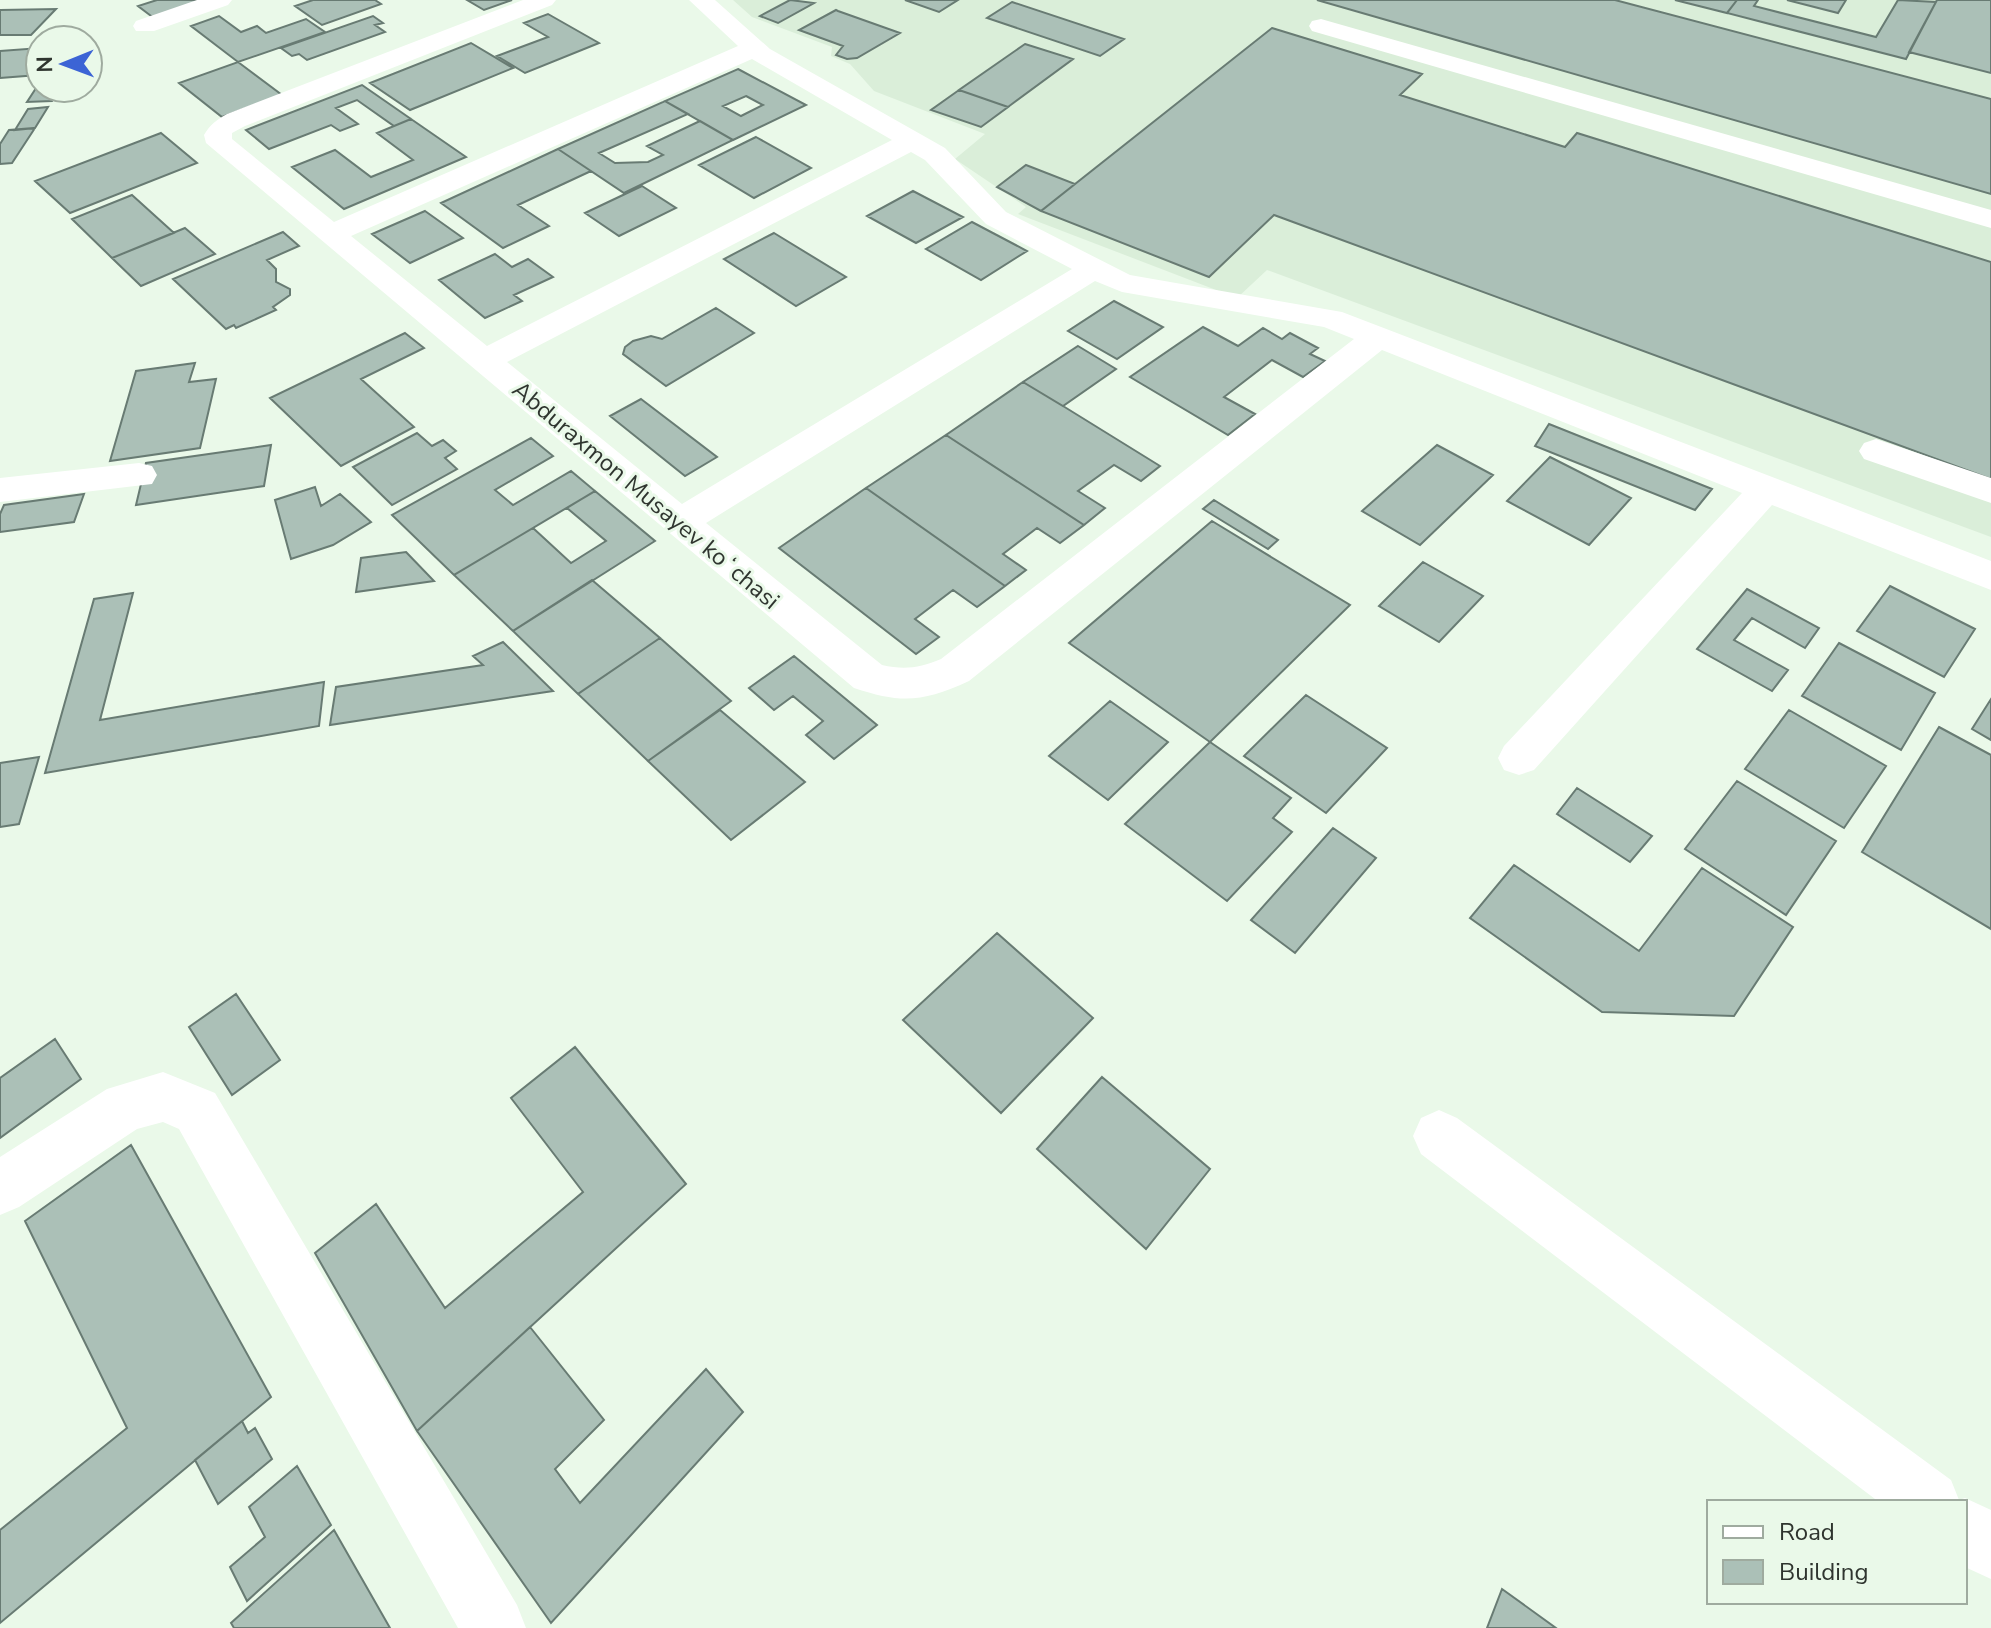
<svg xmlns="http://www.w3.org/2000/svg" width="1991" height="1628" font-family="'Nunito Sans',sans-serif">
<style>
.built{fill:#daeed9}
.building{fill:#abc0b7;stroke:#687b73;stroke-width:2;fill-rule:evenodd}
.lines{fill:none;stroke-linecap:round;stroke-linejoin:round}
.minor{fill:#fff;fill-rule:evenodd}
.labels{text-anchor:middle;dominant-baseline:central;stroke-width:6;stroke-linejoin:round;paint-order:stroke}
.far-street-label{font-size:24px;fill:#2f352f;stroke:#eaf9e9}
</style>
<rect width="100%" height="100%" fill="#eaf9e9"/>
<path class="built" d="M733 0H1991V537L1267 270 1237 298 1018 214 1026 207 955 159 985 134 874 91 850 64 831 56 832 47 752 17Z"/>
<path class="building" d="M157 0H210L155 19 138 6Z
M313 0H375L381 4 322 25 295 6Z
M467 0H512L484 10Z
M790 0 814 3 778 23 760 16Z
M905 0H958L939 12Z
M1317 0H1615L1991 99V194Z
M1675 0H1737L1727 13Z
M1737 0H1758L1754 6 1876 37 1898 0 1936 2 1906 59 1727 13Z
M1787 0H1846L1838 13Z
M1937 0H1991V73L1909 52Z
M1012 2 1124 39 1100 56 987 18Z
M56 9 31 35H0V10Z
M836 10 838 11 900 33 857 58 847 59 836 55 843 46 799 30Z
M548 14 599 43 525 73 497 56 548 37 524 23Z
M219 16 241 32 257 26 266 33 306 19 325 32 238 62 191 26Z
M373 16 383 23 375 25 385 32 307 60 299 54 292 56 281 48Z
M1272 28 1422 74 1400 95 1565 147 1577 133 1991 262V479L1274 215 1209 277 1041 211Z
M471 43 513 68 410 110 370 83Z
M1025 44 1073 59 1008 107 959 90Z
M40 48 38 75 0 78V51Z
M238 62 282 95 222 117 179 83Z
M738 69 806 105 733 140 665 101ZM746 96 763 105 741 116 723 106Z
M40 82V88H60L52 101 27 102Z
M362 85 411 119 394 126 357 100 336 108 358 124 340 131 331 125 269 149 246 130Z
M959 90 1008 107 981 127 931 110Z
M665 101 688 114 599 153 615 163 648 162 663 155 647 146 700 121 733 140 624 193 558 149Z
M48 107 35 128 15 130 28 109Z
M411 119 466 157 344 209 292 167 335 150 371 177 413 160 377 133Z
M35 128 12 163 0 164V144L9 130Z
M161 133 197 163 70 213 35 181Z
M756 137 811 168 754 198 699 165Z
M558 149 591 171 518 205 549 226 503 248 441 203Z
M1026 165 1075 184 1041 211 997 187Z
M642 186 676 208 619 236 585 213Z
M913 191 963 217 916 243 867 216Z
M132 195 174 233 112 258 72 219Z
M425 211 463 238 410 263 372 234Z
M972 222 1027 251 981 280 926 249Z
M185 228 215 254 141 286 112 258Z
M283 232 299 246 267 260 276 269V282L290 289V295L273 307 276 310 236 328 234 325 226 329 173 279Z
M774 233 846 277 796 306 724 259Z
M495 254 512 267 528 259 553 277 514 295 522 301 485 318 439 280Z
M1114 301 1163 327 1117 359 1068 331Z
M716 308 754 333 666 386 623 354 625 347 633 341 651 336 662 339Z
M1203 327 1238 346 1263 328 1282 339 1290 333 1318 348 1310 354 1325 361 1303 377 1272 360 1224 397 1255 414 1228 435 1130 377Z
M405 333 424 348 361 379 414 427 341 466 270 398Z
M1078 346 1116 369 1063 406 1023 382Z
M195 363 189 382 216 379 200 448 110 461 136 371Z
M1023 382 1063 406 1160 466 1141 481 1114 465 1078 491 1105 508 1084 525 946 435Z
M641 399 717 457 685 476 610 416Z
M1549 424 1712 489 1695 510 1535 446Z
M417 433 432 446 443 440 456 451 445 458 457 469 392 505 353 467Z
M946 435 1084 525 1060 543 1037 528 1003 554 1026 570 1005 586 866 488Z
M531 438 553 456 495 490 513 505 571 471 595 491 454 575 392 515Z
M271 445 264 486 136 505 146 463Z
M1437 445 1493 475 1420 545 1362 511Z
M1550 457 1631 498 1589 545 1507 501Z
M315 487 321 506 340 494 371 522 333 545 291 559 275 500Z
M866 488 1005 586 977 607 953 590 915 619 939 637 916 654 779 548Z
M595 491 655 541 513 631 454 575 533 528 571 563 606 541 567 508Z
M84 494 74 522 0 532V514L4 505Z
M1214 500 1278 540 1268 549 1203 509Z
M1212 521 1350 605 1210 742 1069 643Z
M406 552 434 581 356 592 361 558Z
M1423 562 1483 596 1439 642 1379 606Z
M592 580 660 638 578 694 513 631Z
M1890 586 1975 629 1944 677 1857 631Z
M1747 589 1819 628 1805 648 1752 618 1734 640 1788 670 1772 691 1697 649Z
M133 593 100 720 324 682 319 726 45 773 94 599Z
M660 638 731 701 648 761 578 694Z
M503 642 553 691 330 725 336 687 483 665 473 656Z
M1839 643 1935 693 1901 750 1802 696Z
M794 656 877 725 834 759 806 735 823 721 793 696 774 710 749 688Z
M1306 695 1387 748 1326 813 1244 756Z
M1991 699V740L1972 729Z
M1110 701 1168 742 1108 800 1049 756Z
M720 710 805 782 731 840 648 761Z
M1789 710 1886 766 1844 828 1745 769Z
M1939 727 1991 755V929L1862 852Z
M1210 742 1291 798 1273 818 1292 832 1227 901 1125 824Z
M39 757 19 824 0 827V763Z
M1737 781 1836 841 1786 915 1685 849Z
M1577 788 1652 836 1630 862 1557 814Z
M1333 828 1376 858 1295 953 1251 920Z
M1514 865 1639 951 1702 868 1793 927 1734 1016 1602 1012 1470 918Z
M997 933 1093 1018 1001 1113 903 1020Z
M236 994 280 1060 232 1095 189 1027Z
M55 1039 81 1079 0 1138V1078Z
M575 1047 686 1184 417 1431 315 1253 376 1204 445 1308 583 1192 511 1098Z
M1102 1077 1210 1169 1146 1249 1037 1149Z
M131 1145 271 1397 0 1623V1530L127 1428 25 1221Z
M530 1327 604 1420 555 1469 580 1503 706 1369 743 1412 551 1623 417 1431Z
M242 1421 248 1433 255 1428 272 1459 218 1504 195 1460Z
M297 1466 331 1525 247 1601 230 1567 265 1537 249 1507Z
M334 1530 390 1628H234L231 1623Z
M1502 1589 1556 1628H1487Z"/>
<g class="lines">
<path class="minor" d="M197 0H232L228 5 154 31H136L133 26 136 21Z
M523 0H556L552 5 245 126 232 133V139L334 222 738 46 689 0H715L770 49 945 148 1006 212 1130 275 1342 312 1991 561V590L1772 505 1534 770 1519 775 1504 770 1498 758 1504 746 1742 493 1382 350 969 681C923 702 902 704 854 688L206 143 204 135C210 125 216 120 227 114ZM752 59 892 140 487 346 351 236ZM911 152 925 160 986 224 1072 269 682 504 507 362ZM1095 281 1122 292 1324 327 1354 339 941 659C920 668 904 670 882 665L706 523Z
M1321 19 1991 210V228L1312 31 1309 26 1312 21Z
M1876 439 1991 478V503L1864 459 1859 451 1864 443Z
M139 463 152 466 157 475 152 484 0 502V478Z
M163 1072 215 1093 517 1605 526 1628H458L179 1129 163 1122 137 1129 19 1207 0 1215V1157L107 1089Z
M1439 1110 1457 1118 1951 1480 1959 1500 1965 1498 1991 1510V1579L1965 1567V1502H1879L1421 1154 1413 1136 1421 1118Z"/>
</g>
<g class="labels">
<g class="far-street-label">
<text transform="translate(646 495) rotate(40)">Abduraxmon Musayev koʻchasi</text>
</g>
</g>
<rect x="1707" y="1500" width="260" height="104" fill="#eaf9e9" stroke="#9fab9f" stroke-width="2"/>
<rect x="1723" y="1526" width="40" height="12" fill="#ffffff" stroke="#9fab9f" stroke-width="2"/>
<text x="1779" y="1540" font-size="24" fill="#2f352f">Road</text>
<rect x="1723" y="1560" width="40" height="24" fill="#abc0b7" stroke="#9fab9f" stroke-width="2"/>
<text x="1779" y="1580" font-size="24" fill="#2f352f">Building</text>
<g transform="translate(64 64) rotate(269)"><circle r="38" fill="#eaf9e9" stroke="#9fab9f" stroke-width="2"/>
<path d="M0-6L14 30L0 20L-14 30Z" fill="#3c64d5"/>
<text y="-12" font-size="22" font-weight="bold" text-anchor="middle" fill="#2f352f">N</text>
</g>
</svg>
